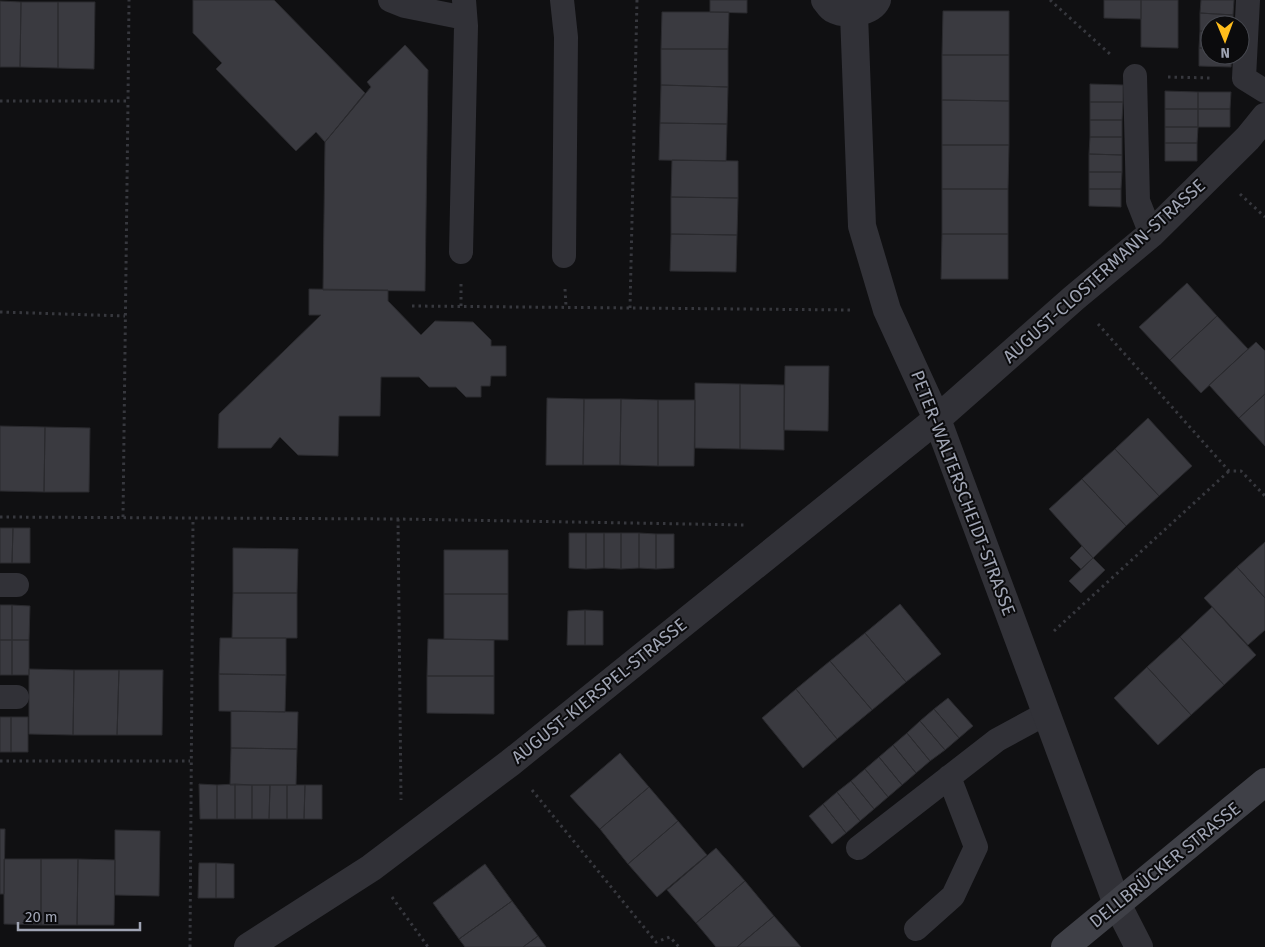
<svg xmlns="http://www.w3.org/2000/svg" width="1265" height="947" font-family="'Fira Sans',sans-serif">
<style>
.building{fill:#3a3a40;stroke:#2a2a2e}
.lines{fill:none;stroke-linecap:round;stroke-linejoin:round}
.path{stroke:#37383e;stroke-width:3;stroke-dasharray:2.5 4;stroke-linecap:butt}
.service{stroke:#313137;stroke-width:24}
.minor{stroke:#313137;stroke-width:28}
.secondary{stroke:#3f4047;stroke-width:28}
.labels{text-anchor:middle;dominant-baseline:central;stroke-width:4;stroke-linejoin:round;paint-order:stroke}
.street-label{font-size:18px;fill:#a0a5b4;stroke:#0b0b0d}
</style>
<rect width="100%" height="100%" fill="#101012"/>
<path class="building" d="M193 0H274L365 93 325 142 316 132 296 151 216 69 222 63 193 33Z
M710 0H747V13L710 12Z
M1104 0H1141V19L1104 18Z
M1141 0H1178V48L1141 47Z
M1201 0H1234L1233 15 1200 13Z
M0 1 21 2 20 67H0Z
M21 2H58V68L20 67Z
M58 2H95L94 69 58 68Z
M943 11H1009V55H942Z
M662 12H729L728 49H661Z
M1200 13 1233 15V25H1210V31H1200Z
M1200 31H1210V48H1199Z
M405 45 428 70 425 291 323 290 325 142 371 87 367 82Z
M1199 48H1210V55H1232L1231 67 1199 66Z
M661 49H728V87L661 85Z
M942 55H1009V101L942 100Z
M1090 84 1123 85V102H1090Z
M661 85 728 87 727 124 660 123Z
M1165 91 1198 92V109H1165Z
M1198 92H1231L1230 109H1198Z
M942 100 1009 101V145H942Z
M1090 102H1123L1122 120H1090Z
M1165 109H1198V127H1165Z
M1198 109H1230V127H1198Z
M1090 120H1122V137H1090Z
M660 123 727 124 726 161 659 160Z
M1165 127H1198L1197 143H1165Z
M1090 137H1122V155L1089 154Z
M1165 143H1197V161H1165Z
M942 145H1009L1008 189H942Z
M1089 154 1122 155V172H1089Z
M672 160 738 161V198L671 197Z
M1089 172H1122L1121 189H1089Z
M942 189H1008V234H942Z
M1089 189H1121V207L1089 206Z
M671 197 738 198 737 235 671 234Z
M671 234 737 235 736 272 670 271Z
M942 234H1008V279H941Z
M1187 283 1217 316 1170 360 1139 327Z
M309 289 388 290V301L421 335 435 321 473 322 491 340V346H506V376H491L490 386H481V397H466L456 387H429L419 377H381L380 416H339L338 456 298 455 280 437 271 448H218L219 414 321 315H309Z
M1217 316 1248 349 1201 393 1170 360Z
M1256 342 1265 351V394L1239 418 1209 385Z
M785 366H829L828 431 784 430Z
M695 383 740 384V449L695 448Z
M740 384 784 385V450L740 449Z
M1265 394V446L1239 418Z
M547 398 584 399 583 465H546Z
M584 399H621L620 465H583Z
M621 399 658 400V466L620 465Z
M658 400H695L694 466H658Z
M1148 418 1192 466 1159 496 1115 449Z
M0 426 45 427 44 492 0 491Z
M45 427 90 428 89 492H44Z
M1115 449 1159 496 1126 526 1082 479Z
M1082 479 1126 526 1093 558 1049 509Z
M0 528H13L12 563H0Z
M13 528H30V563H12Z
M569 533H586V569L569 568Z
M586 533H604V568L586 569Z
M604 533H621V569L604 568Z
M621 533H639V568L621 569Z
M639 533 656 534V569L639 568Z
M656 534H674V568L656 569Z
M1265 542V598L1237 567Z
M1082 546 1093 558 1081 569 1070 558Z
M233 548 298 549 297 593H233Z
M444 550H508V594H444Z
M1093 558 1105 570 1081 593 1069 581Z
M1237 567 1265 598V630L1248 645 1204 598Z
M233 593H297V638H232Z
M444 594H508V640L444 639Z
M900 604 941 654 906 682 865 633Z
M0 605H12V640H0Z
M12 605 30 606 29 640H12Z
M1212 607 1256 655 1224 685 1180 637Z
M585 610V645H567L568 611Z
M585 610 603 611V645H585Z
M865 633 906 682 872 710 830 661Z
M1180 637 1224 685 1191 715 1147 667Z
M220 638H286V675L219 674Z
M428 639 494 640V676H427Z
M0 640H12V675H0Z
M12 640H29V675H12Z
M830 661 872 710 837 739 796 689Z
M1147 667 1191 715 1158 745 1114 698Z
M29 669 74 670 73 735 29 734Z
M74 670H119L117 735H73Z
M119 670H163L162 735H117Z
M219 674 286 675 285 712 219 711Z
M427 676H494V714L427 713Z
M796 689 837 739 803 768 762 718Z
M948 698 973 726 959 738 934 709Z
M934 709 959 738 945 750 920 721Z
M231 711 298 712 297 749 231 748Z
M0 717H11V752H0Z
M11 717H28V752H11Z
M920 721 945 750 930 761 907 733Z
M907 733 930 761 916 773 893 745Z
M893 745 916 773 902 785 879 757Z
M231 748 297 749 296 785H230Z
M620 753 649 787 600 829 570 796Z
M879 757 902 785 888 797 865 769Z
M865 769 888 797 874 809 851 781Z
M851 781 874 809 860 821 837 792Z
M199 784 217 785V819H200Z
M235 784V819H217V785Z
M235 784 252 785V819H235Z
M252 785H270L269 819H252Z
M270 785H287V819H269Z
M287 785H305L304 819H287Z
M305 785H322V819H304Z
M649 787 678 821 628 864 600 829Z
M837 792 860 821 846 833 823 804Z
M823 804 846 833 832 844 809 816Z
M678 821 707 855 657 897 628 864Z
M0 829H5L4 894H0Z
M115 830 160 831 159 896 115 895Z
M716 848 745 881 696 923 667 890Z
M4 859H41V925L4 924Z
M41 859H78L77 925H41Z
M78 859 115 860 114 925H77Z
M199 863H216V898H198Z
M216 863 234 864V898H216Z
M485 864 512 901 459 939 433 903Z
M745 881 774 916 737 947H716L696 923Z
M512 901 538 936 523 947H465L459 939Z
M774 916 801 947H737Z
M538 936 546 947H523Z"/>
<g class="lines">
<path class="path" d="M1050 0 1111 55
M1168 77 1210 78
M0 101H128L129 0
M1240 194 1265 217
M461 284V306
M565 289 566 306
M412 306 851 310
M630 308 637 0
M0 312 125 316
M1098 324 1229 471H1241L1265 496
M0 517 398 519 747 525
M123 517 128 101
M398 519 401 800
M1054 631 1229 471
M0 761H190
M532 790 656 942 670 937 679 947
M392 897 428 947
M190 947 193 519"/>
<path class="service" d="M390 0 405 6 465 18
M562 0 566 37 564 256
M1248 0 1244 78 1265 91
M1135 76 1138 201 1151 234
M461 252 466 26 464 0
M0 585H17
M0 697H17
M858 848 997 740 1045 714
M916 929 953 896 976 847 949 777"/>
<path class="minor" d="M825 0C827 2 830 8 833 9 845 16 871 13 877 0
M854 14 862 226 887 310 937 419 1117 904 1139 947
M248 947 371 868 510 763 937 419 1074 298 1151 234 1248 138 1265 117"/>
<path class="secondary" d="M1065 947 1265 782"/>
</g>
<g class="labels">
<g class="street-label">
<text transform="translate(1104 271) rotate(-42)">AUGUST-CLOSTERMANN-STRASSE</text>
<text transform="translate(963 493) rotate(69)">PETER-WALTERSCHEIDT-STRASSE</text>
<text transform="translate(599 691) rotate(-39)">AUGUST-KIERSPEL-STRASSE</text>
<text transform="translate(1165 865) rotate(-39)">DELLBRÜCKER STRASSE</text>
</g>
</g>
<g transform="translate(1225 40) rotate(179)"><circle r="24" fill="#0b0b0d" stroke="#474950"/>
<path d="M0-4L9 19L0 12L-9 19Z" fill="#ffbd1b"/>
<text y="-8" font-size="14" font-weight="bold" text-anchor="middle" fill="#a0a5b4">N</text>
</g>
<path d="M18 922v8h122v-8" fill="none" stroke="#a0a5b4" stroke-width="2.5"/>
<text x="25" y="922" font-size="15" fill="#a0a5b4" stroke="#0b0b0d" stroke-width="4" paint-order="stroke">20 m</text>
</svg>
